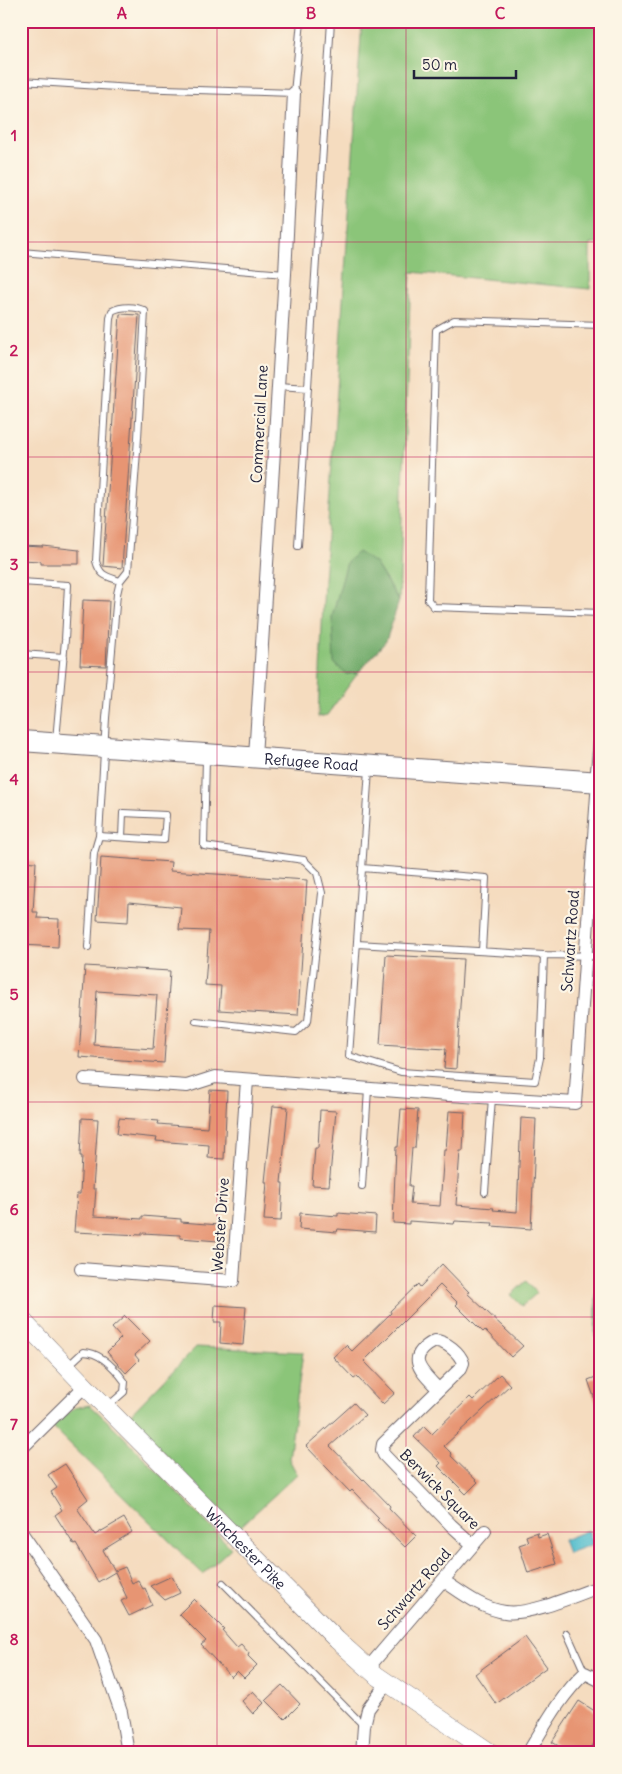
<svg xmlns="http://www.w3.org/2000/svg" width="622" height="1774" font-family="Delius,sans-serif">
<style>
.green{fill:#8bc579;stroke:#56745a}
.forest{fill:#70aa69;stroke:#496652}
.water{fill:#52becd;stroke:#3a7084}
.building{fill:#e79573;fill-rule:evenodd}
.lines{fill:none;stroke-linecap:round;stroke-linejoin:round}
.service-casing{stroke:#6c6369;stroke-width:8}
.minor-casing{stroke:#6c6369;stroke-width:14}
.secondary-casing{stroke:#6c6369;stroke-width:19}
.primary-casing{stroke:#6c6369;stroke-width:22}
.service{stroke:#fff;stroke-width:6}
.minor{stroke:#fff;stroke-width:12}
.secondary{stroke:#fff;stroke-width:18}
.primary{stroke:#fff;stroke-width:20}
.grid{fill:none;stroke:#c2185b;stroke-width:1;stroke-opacity:0.55}
.labels{text-anchor:middle;dominant-baseline:central;stroke-width:4.5;stroke-linejoin:round;paint-order:stroke}
.street-label{font-size:15px;fill:#22223b;stroke:#fcf5e5}
.neatline{fill:none;stroke:#c2185b;stroke-width:2}
.grid-label{font-size:16px;text-anchor:middle;font-weight:bold;fill:#c2185b}
</style>
<rect width="100%" height="100%" fill="#fcf5e5"/>
<filter id="ink" filterUnits="userSpaceOnUse"><feTurbulence type="fractalNoise" baseFrequency=".02" numOctaves="2"/><feDisplacementMap in="SourceGraphic" scale="10" xChannelSelector="R" yChannelSelector="G"/><feConvolveMatrix kernelMatrix="1 2 1 2 8 2 1 2 1" color-interpolation-filters="sRGB"/></filter>
<filter id="wash" filterUnits="userSpaceOnUse"><feTurbulence type="fractalNoise" baseFrequency=".0096" numOctaves="4" result="noise"/><feDisplacementMap in="SourceGraphic" scale="20" xChannelSelector="R" yChannelSelector="G"/><feGaussianBlur stdDeviation="1.12" result="paint"/><feColorMatrix in="noise" values="0 0 0 0 0 0 0 0 0 0 0 0 0 0 0 0 0 1.4 0 .05"/><feComposite in="paint" operator="in"/></filter>
<g filter="url(#wash)">
<rect width="100%" height="100%" fill="#f5dcbf"/>
<path class="green" d="M362 21H601V244H590V289L411 272 399 601 375 563 346 674 358 673 327 715 318 717 324 581Z
M526 1281 537 1293 522 1306 511 1295Z
M196 1347 303 1352 289 1459 297 1474 239 1528 128 1417Z
M90 1405 116 1429 231 1548 203 1574 52 1426 74 1408Z"/>
<path class="forest" d="M358 552 375 563 399 601 386 641 358 673 346 674 334 663 332 617 347 562Z
M601 1141V1335L595 1337Z"/>
<path class="water" d="M588 1530 593 1544 568 1553 563 1540Z"/>
<g id="blocks">
<path class="building" d="M120 314 139 315 122 568 103 566Z
M21 546 43 547V546L79 550V564H41V561L21 560Z
M83 600 109 601 106 666 80 665Z
M101 857 171 862 170 871 307 880 298 1015 219 1010 221 986 205 985 209 931 179 930 181 907 129 902 128 922 97 920Z
M21 861 36 862 33 912H38L37 918 59 919 58 947 21 945Z
M386 955 463 959 456 1069 444 1068 446 1049 380 1045Z
M85 966 170 971 164 1063 79 1057ZM97 991 157 995 153 1049 94 1045Z
M210 1090 227 1091 224 1159 208 1158 209 1145 156 1141 157 1138 117 1134 119 1118 159 1121 158 1124 207 1128Z
M273 1106 288 1107 281 1183H283L281 1221 264 1220 267 1182H265Z
M401 1109 418 1110 415 1148H412L409 1186H412L410 1204 440 1206 444 1150H446L449 1111 465 1112 463 1151H460L456 1205 494 1208 493 1210 517 1212 521 1118 536 1119 531 1229 492 1226 493 1223 455 1221 454 1224 409 1221V1224L393 1223 396 1147H398Z
M320 1110 336 1111 329 1186 312 1185 315 1148H318Z
M82 1118 98 1119 93 1189H96L94 1216 142 1219V1216L181 1219V1222L219 1225 218 1241 180 1238V1235L142 1233V1235L74 1232 77 1194H80L82 1156H80Z
M300 1213 338 1216V1213L376 1216 375 1232 338 1229 337 1232 299 1229Z
M442 1264 469 1292 467 1293 523 1346 511 1357 485 1330 483 1332 456 1305 458 1303 440 1285 364 1361 395 1393 383 1404 357 1377 354 1379 333 1357 346 1345 352 1351 391 1313 390 1311 418 1284 420 1287Z
M215 1305 246 1307 243 1345 220 1343 221 1322H214Z
M125 1316 150 1341 135 1355 139 1360 126 1373 107 1352 121 1338 112 1328Z
M500 1374 510 1385 444 1446 452 1454 451 1456 478 1482 466 1494 438 1466 441 1463 414 1437 424 1426 432 1434 470 1397 473 1400Z
M601 1375V1411H599L588 1380Z
M354 1403 365 1415 330 1446 363 1480 364 1479 390 1506 389 1508 416 1536 405 1547 377 1520 379 1518 352 1490 350 1492 306 1446Z
M65 1464 88 1499 77 1508 95 1535 124 1518 132 1532 103 1550 115 1571 125 1567 132 1583 138 1580 143 1589 145 1588 152 1605 129 1616 121 1601 127 1598 115 1572 98 1582 76 1544 74 1545 55 1515 62 1510 51 1492 57 1488 48 1475Z
M537 1532 538 1537 547 1534 557 1564 528 1573 519 1545 528 1542 526 1536Z
M172 1576 180 1593 165 1600 150 1586Z
M194 1599 224 1629 222 1630 237 1647 241 1644 249 1653 248 1656 257 1665 244 1678 237 1671 231 1677 201 1645 206 1641 179 1614Z
M525 1637 547 1667 496 1704 475 1674Z
M282 1685 300 1704 285 1719 266 1700Z
M253 1691 264 1703 253 1714 242 1701Z
M579 1701 601 1715V1732L588 1753H570L552 1742Z"/>
</g>
</g>
<g filter="url(#ink)">
<use href="#blocks" fill-opacity="0" stroke="#6c6369" stroke-width="1"/>
<g class="lines">
<defs>
<path id="service" d="M21 81 132 88 294 93 301 21
M21 252 285 274
M601 325 454 320 436 330 428 600 434 607 601 613
M278 386 308 388
M298 546 331 21
M21 582 68 585 65 640 56 740
M21 654 64 657
M369 769 349 1056 401 1072 535 1081 540 1058 544 955 601 956
M593 780 601 702
M99 836 164 840 166 815 123 813 122 837
M362 868 486 878 482 951
M357 944 544 955
M88 947 94 853 99 836 106 718 117 594 120 581 128 571 138 438 145 311C136 306 121 306 112 311L110 318 96 561C100 576 106 576 120 581
M196 1021 296 1032 308 1021 322 893 317 873 304 860 204 846 206 758
M362 1186 368 1089
M485 1192 492 1098
M68 1366 83 1352C101 1352 115 1368 125 1382L124 1392 108 1406
M223 1583 364 1726
M567 1633 585 1673"/>
<path id="minor" d="M255 757 285 274 294 93
M85 1079 187 1086 215 1077 449 1095 575 1103 598 781
M81 1269 233 1281 247 1080
M438 1389C421 1371 404 1357 435 1341 446 1341 460 1353 463 1363L461 1368 383 1444 382 1450 384 1455 451 1525 473 1545
M21 1449 85 1386
M21 1532 96 1640 121 1712 128 1753
M444 1581C462 1593 482 1609 505 1612 529 1616 576 1595 601 1586
M368 1668 485 1531
M362 1753 364 1726 368 1709 387 1683
M528 1753C545 1725 561 1695 585 1673L601 1681"/>
<g id="secondary">
<path id="s1" d="M21 1319 85 1386 337 1640 376 1675 491 1753"/>
</g>
<g id="primary">
<path id="s2" d="M21 741 601 782"/>
</g>
</defs>
<use href="#service" class="service-casing"/>
<use href="#minor" class="minor-casing"/>
<use href="#secondary" class="secondary-casing"/>
<use href="#primary" class="primary-casing"/>
<use href="#service" class="service"/>
<use href="#minor" class="minor"/>
<use href="#secondary" class="secondary"/>
<use href="#primary" class="primary"/>
</g>
</g>
<path class="grid" d="M217 21V1753M406 21V1753M21 242H601M21 457H601M21 672H601M21 887H601M21 1102H601M21 1317H601M21 1532H601"/>
<g class="labels">
<g class="street-label">
<text transform="translate(259 424) rotate(-87)">Commercial Lane</text>
<text stroke="none"><textPath href="#s2" startOffset="291">Refugee Road</textPath></text>
<text transform="translate(570 941) rotate(-86)">Schwartz Road</text>
<text transform="translate(220 1225) rotate(-86)">Webster Drive</text>
<text transform="translate(440 1489) rotate(45)">Berwick Square</text>
<text stroke="none"><textPath href="#s1" startOffset="321">Winchester Pike</textPath></text>
<text transform="translate(414 1589) rotate(-49)">Schwartz Road</text>
</g>
</g>
<rect width="622" height="1774" fill="none" stroke="#fcf5e5" stroke-width="55"/>
<path d="M414 70v8h102v-8" fill="none" stroke="#22223b" stroke-width="2.5"/>
<text x="422" y="70" font-size="15" fill="#22223b" stroke="#fcf5e5" stroke-width="4" paint-order="stroke">50 m</text>
<rect x="28" y="28" width="566" height="1718" class="neatline"/>
<g class="grid-label">
<text x="122" y="19">A</text>
<text x="311" y="19">B</text>
<text x="500" y="19">C</text>
<text x="14" y="141">1</text>
<text x="14" y="356">2</text>
<text x="14" y="570">3</text>
<text x="14" y="785">4</text>
<text x="14" y="1000">5</text>
<text x="14" y="1215">6</text>
<text x="14" y="1430">7</text>
<text x="14" y="1645">8</text>
</g>
</svg>
